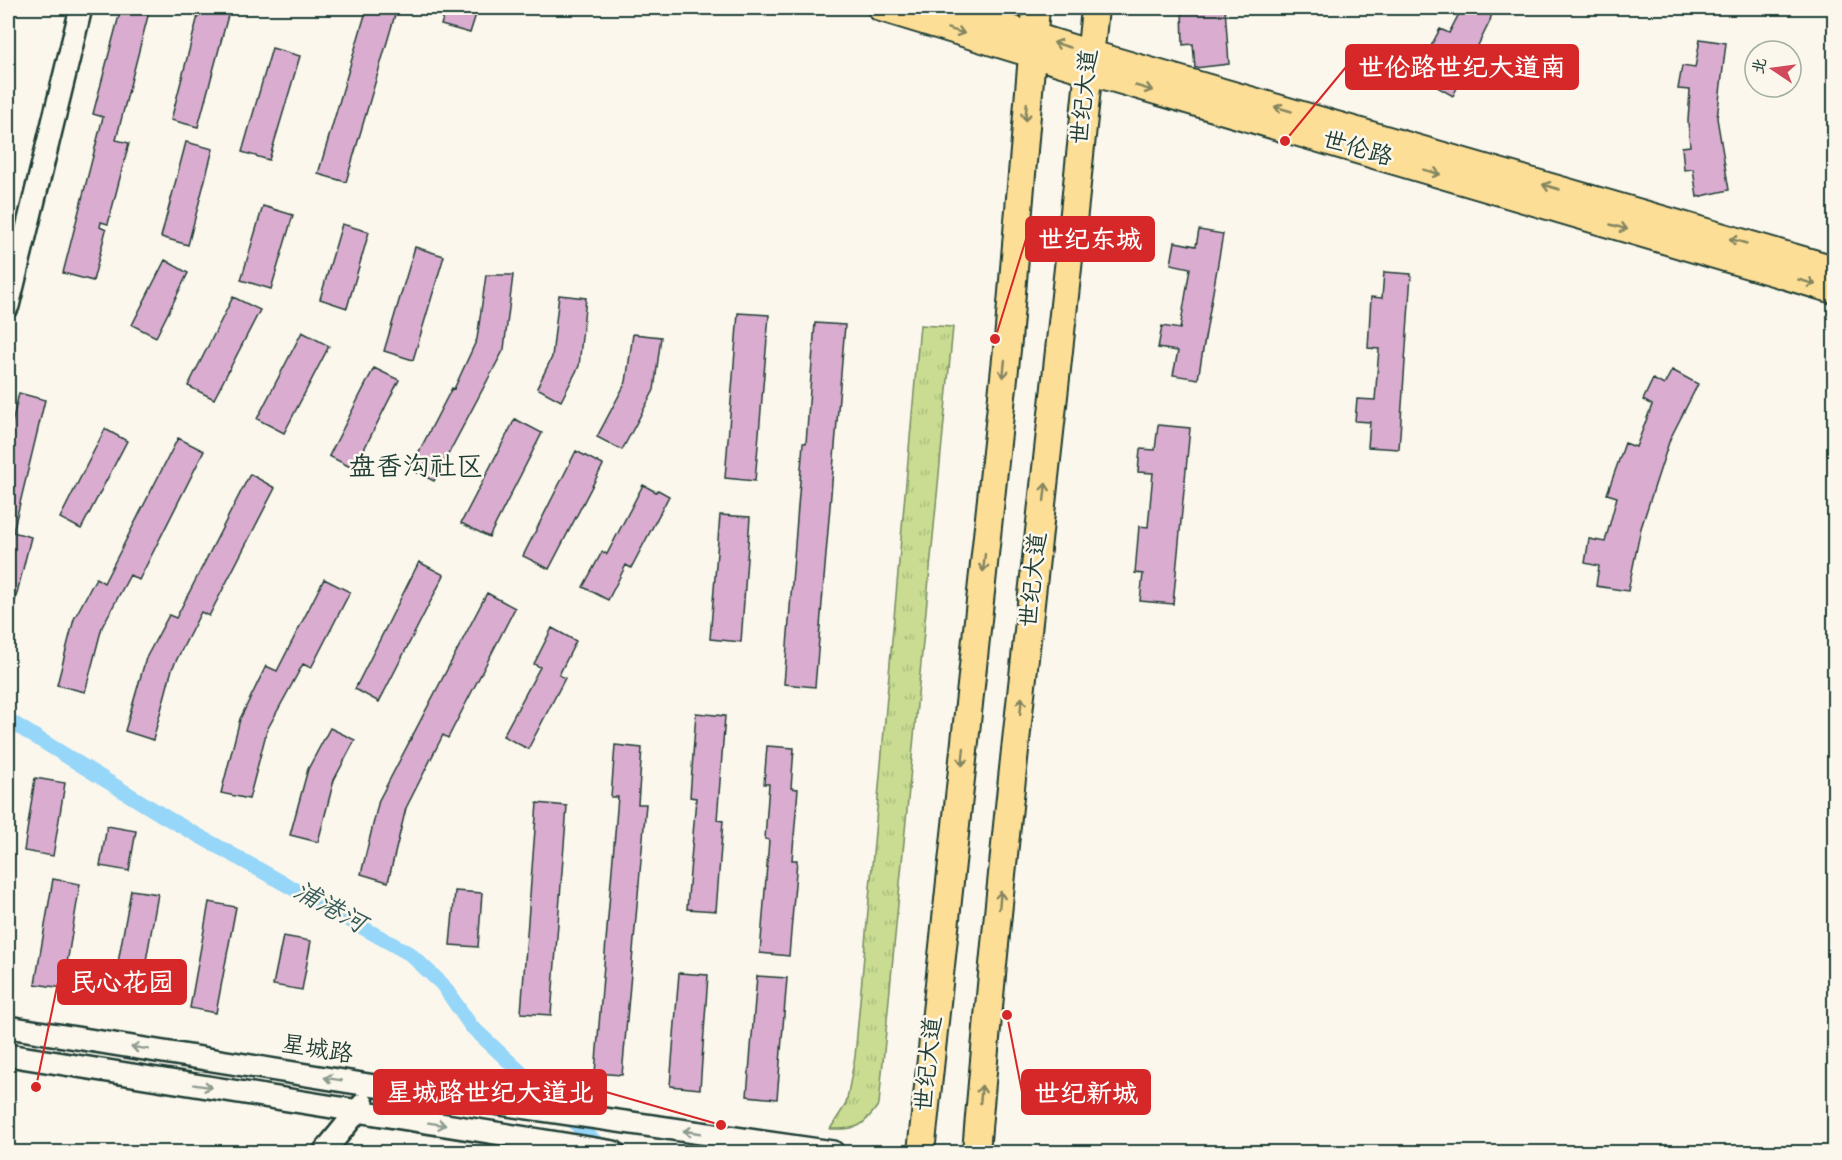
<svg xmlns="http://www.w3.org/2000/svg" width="1842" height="1160" font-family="'Indie Flower','LXGW WenKai TC',sans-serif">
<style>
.grass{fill:url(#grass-tufts);stroke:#748c62;stroke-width:1.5}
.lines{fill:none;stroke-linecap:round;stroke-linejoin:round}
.canal{stroke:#96d6f8;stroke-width:15}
.building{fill:#daadd0;stroke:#1f3d34;stroke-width:1.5}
.minor-casing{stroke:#1f3d34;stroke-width:26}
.major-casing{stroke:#1f3d34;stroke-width:30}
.minor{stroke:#fbf7ec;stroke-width:21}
.major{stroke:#fdde96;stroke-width:26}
.oneway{stroke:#838560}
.oneway2{stroke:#8d9a90}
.labels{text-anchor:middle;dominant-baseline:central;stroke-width:5;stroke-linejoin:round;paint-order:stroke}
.street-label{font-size:24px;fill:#1f3d34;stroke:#fbf7ec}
.water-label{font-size:26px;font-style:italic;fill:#375c5b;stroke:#fbf7ec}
.quarter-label{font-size:27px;fill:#1f3d34;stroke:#fbf7ec}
.leader{fill:none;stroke:#d62828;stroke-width:2}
.callout-dot{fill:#d62828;stroke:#fbf7ec;stroke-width:2}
.callout{fill:#d62828;stroke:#d62828;stroke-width:2}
.callout-label{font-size:26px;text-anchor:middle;font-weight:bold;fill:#fff}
</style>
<defs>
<pattern id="grass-tufts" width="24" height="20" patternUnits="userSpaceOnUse" patternTransform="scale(1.5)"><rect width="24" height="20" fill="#c9dc91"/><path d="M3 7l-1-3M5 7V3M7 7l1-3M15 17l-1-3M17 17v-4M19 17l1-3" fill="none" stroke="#acbe7e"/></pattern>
</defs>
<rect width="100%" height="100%" fill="#fbf7ec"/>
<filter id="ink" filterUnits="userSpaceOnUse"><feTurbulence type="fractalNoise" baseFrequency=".0167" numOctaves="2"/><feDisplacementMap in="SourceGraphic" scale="12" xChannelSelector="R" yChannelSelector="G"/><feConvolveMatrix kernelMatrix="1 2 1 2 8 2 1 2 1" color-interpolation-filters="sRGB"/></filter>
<g filter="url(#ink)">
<path class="grass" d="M920 325 953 327 879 1104C863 1127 858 1130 830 1129L846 1104 855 1057Z"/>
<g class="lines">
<path class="canal" d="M8 720 167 818 410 954 442 984 471 1026 605 1151"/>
</g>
<path class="building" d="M121 8H150L116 140 129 143 108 224 101 222 100 227 106 230 93 281 63 273 103 117 93 114Z
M200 8H230L198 127 171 120Z
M367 8H397L346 182 318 174Z
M446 8H478L470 33 441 25Z
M1182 8H1225L1229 64 1195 68 1193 44 1183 45Z
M1462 8H1493L1490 21 1453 96 1425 80 1438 53 1430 48 1440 29 1449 33Z
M1700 39 1726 43 1717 118 1729 190 1697 197 1693 169 1684 170 1682 147 1690 146 1688 121 1690 90 1678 89 1682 66 1695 68Z
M272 48 300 56 269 160 242 152Z
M186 142 213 149 188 245 161 237Z
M263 206 293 215 271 289 241 280Z
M342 224 369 232 347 308 320 299Z
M1199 230 1223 234 1198 379 1173 375 1178 351 1158 348 1162 326 1180 329 1190 268 1171 264 1175 242 1196 246Z
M415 247 444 256 413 360 384 351Z
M165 260 188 273 156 337 132 325Z
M1384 272 1411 274 1399 449 1368 447 1370 422 1355 421 1357 399 1375 400 1379 349 1368 348 1371 297 1382 298Z
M486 275H513L504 349 434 481 410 469 452 388 454 389 477 339Z
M559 295 586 298 579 366 561 401 537 388 552 357Z
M233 297 260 310 214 399 188 386Z
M738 313 769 315 755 481 725 478Z
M815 323 845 325 815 687 784 684 803 443H806Z
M302 332 329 346 284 433 257 419Z
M633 334 661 337 654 390 622 450 597 437 626 382Z
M374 368 399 380 354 469 329 456Z
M1672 370 1698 384 1670 439 1641 528 1628 591 1596 586 1599 566 1585 563 1589 539 1605 542 1617 497 1607 494 1625 443 1636 447 1652 405 1643 400 1653 379 1664 385Z
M19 393 45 400 13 532 31 537 12 613H8V440Z
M515 419 542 433 489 537 461 523Z
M1158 425 1190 428 1173 604 1140 601 1143 574 1135 573 1139 526 1148 527 1153 473 1138 472 1140 449 1155 450Z
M105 429 127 441 81 529 60 518Z
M178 438 204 451 139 580 130 575 102 627 85 692 57 685 74 619 96 578 104 583Z
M576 451 603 465 549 569 523 556Z
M250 474 275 488 209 616 201 612 172 669 153 740 125 731 146 658 169 615 176 618Z
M643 485 656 492 658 490 669 496 631 568 626 565 608 600 583 587 602 552 607 554Z
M720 515 750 517 741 642 710 639Z
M419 562 444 575 379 702 355 689Z
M324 579 350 592 311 668 303 664 267 730 249 799 221 793 240 719 266 666 277 671Z
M487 593 515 608 448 738 443 735 406 808 388 882 361 874 379 800Z
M552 628 576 641 559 675 565 678 528 749 503 736 540 667 534 664Z
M696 713 725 716 717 820 723 821 716 911 687 909 696 798 690 797Z
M330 728 355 740 334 780 318 842 290 835 308 769Z
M615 745 642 748 638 804H646L622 1075 595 1073 618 797H611Z
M767 746 794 748 791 788 798 789 792 860H797L789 956 760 953 769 840 765 839 769 784H764Z
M35 778 65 783 53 856 24 851Z
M537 803 567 806 551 1015 521 1013Z
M107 826 136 831 129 871 100 866Z
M53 879 80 884 63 988 35 984Z
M131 890 158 894 139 1000 112 996Z
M455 891 482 893 478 947 450 945Z
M209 902 236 907 216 1013 190 1008Z
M283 936 311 941 302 990 273 985Z
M679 973 708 975 700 1089 670 1086Z
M757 976 787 978 777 1099 747 1096Z"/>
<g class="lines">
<defs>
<path id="minor" d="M8 306 81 8
M8 1027 375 1086 833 1152
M8 1055 614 1152
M324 1152 363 1104"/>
<path id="major" d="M881 8 1088 71 1834 290
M943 8 1091 54 1834 269
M921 1152 1008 340 1036 8
M976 1152C1008 770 1058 389 1095 8"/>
</defs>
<use href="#minor" class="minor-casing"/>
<use href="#major" class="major-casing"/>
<use href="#minor" class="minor"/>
<use href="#major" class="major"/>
</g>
<defs><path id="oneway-shaft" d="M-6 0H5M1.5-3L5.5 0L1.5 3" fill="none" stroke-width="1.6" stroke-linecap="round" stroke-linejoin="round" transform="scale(1.5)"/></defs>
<g class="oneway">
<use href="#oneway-shaft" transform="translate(956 31) rotate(17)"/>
<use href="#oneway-shaft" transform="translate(1062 45) rotate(-163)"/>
<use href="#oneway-shaft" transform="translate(1144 88) rotate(16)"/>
<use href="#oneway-shaft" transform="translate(1283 109) rotate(-164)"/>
<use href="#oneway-shaft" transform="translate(1026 112) rotate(95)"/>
<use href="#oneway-shaft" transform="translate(1432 172) rotate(16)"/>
<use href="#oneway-shaft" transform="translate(1551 187) rotate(-164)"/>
<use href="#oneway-shaft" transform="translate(1619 227) rotate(16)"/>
<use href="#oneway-shaft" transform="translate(1738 241) rotate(-164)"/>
<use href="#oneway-shaft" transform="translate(1807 282) rotate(16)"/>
<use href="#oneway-shaft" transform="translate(1004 369) rotate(96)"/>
<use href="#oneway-shaft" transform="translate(1045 492) rotate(-84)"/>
<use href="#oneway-shaft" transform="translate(984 563) rotate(96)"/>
<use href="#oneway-shaft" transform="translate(1021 706) rotate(-84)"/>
<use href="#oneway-shaft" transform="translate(963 757) rotate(96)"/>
<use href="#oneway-shaft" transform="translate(1000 900) rotate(-84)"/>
<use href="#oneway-shaft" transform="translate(981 1094) rotate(-85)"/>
</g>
<g class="oneway2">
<use href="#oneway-shaft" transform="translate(140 1048) rotate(-171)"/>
<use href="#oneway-shaft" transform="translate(333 1079) rotate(-171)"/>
<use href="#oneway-shaft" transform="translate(203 1086) rotate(9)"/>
<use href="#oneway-shaft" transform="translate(437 1124) rotate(9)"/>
<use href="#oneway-shaft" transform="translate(692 1132) rotate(-172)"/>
</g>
</g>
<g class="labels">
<g class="street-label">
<text transform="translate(1086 97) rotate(-84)">世纪大道</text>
<text transform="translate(1357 150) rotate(16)">世伦路</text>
<text transform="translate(1035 580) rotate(-84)">世纪大道</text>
<text transform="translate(317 1051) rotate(9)">星城路</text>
<text transform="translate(930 1064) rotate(-84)">世纪大道</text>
</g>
<g class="water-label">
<text transform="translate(329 909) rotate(29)">浦港河</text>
</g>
<g class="quarter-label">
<text x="416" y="468">盘香沟社区</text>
</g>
</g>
<path class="leader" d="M1285 141L1346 67M995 339L1026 239M36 1087L58 982M721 1125L606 1092M1007 1015L1022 1092"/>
<g class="callout-dot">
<circle cx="1285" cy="141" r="6"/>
<circle cx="995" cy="339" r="6"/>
<circle cx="36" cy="1087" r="6"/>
<circle cx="721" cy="1125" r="6"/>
<circle cx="1007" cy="1015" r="6"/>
</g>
<g class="callout">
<rect x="1346" y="45" width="232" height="44" rx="6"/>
<rect x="1026" y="217" width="128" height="44" rx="6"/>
<rect x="58" y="960" width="128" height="44" rx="6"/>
<rect x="374" y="1070" width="232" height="44" rx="6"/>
<rect x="1022" y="1070" width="128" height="44" rx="6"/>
</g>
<g class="callout-label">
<text x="1462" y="76">世伦路世纪大道南</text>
<text x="1090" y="248">世纪东城</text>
<text x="122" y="991">民心花园</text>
<text x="490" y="1101">星城路世纪大道北</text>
<text x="1086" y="1102">世纪新城</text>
</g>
<rect width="1842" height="1160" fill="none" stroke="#fbf7ec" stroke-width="30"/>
<rect x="15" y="15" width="1812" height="1130" fill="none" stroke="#1f3d34" stroke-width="2" filter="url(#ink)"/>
<g transform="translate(1773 69) rotate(283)"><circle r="28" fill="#fbf7ec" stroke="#a3ada2" stroke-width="1.5"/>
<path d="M0-4.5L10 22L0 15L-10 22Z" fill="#d1495b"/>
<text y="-9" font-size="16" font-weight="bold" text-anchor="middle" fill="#1f3d34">北</text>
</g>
</svg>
